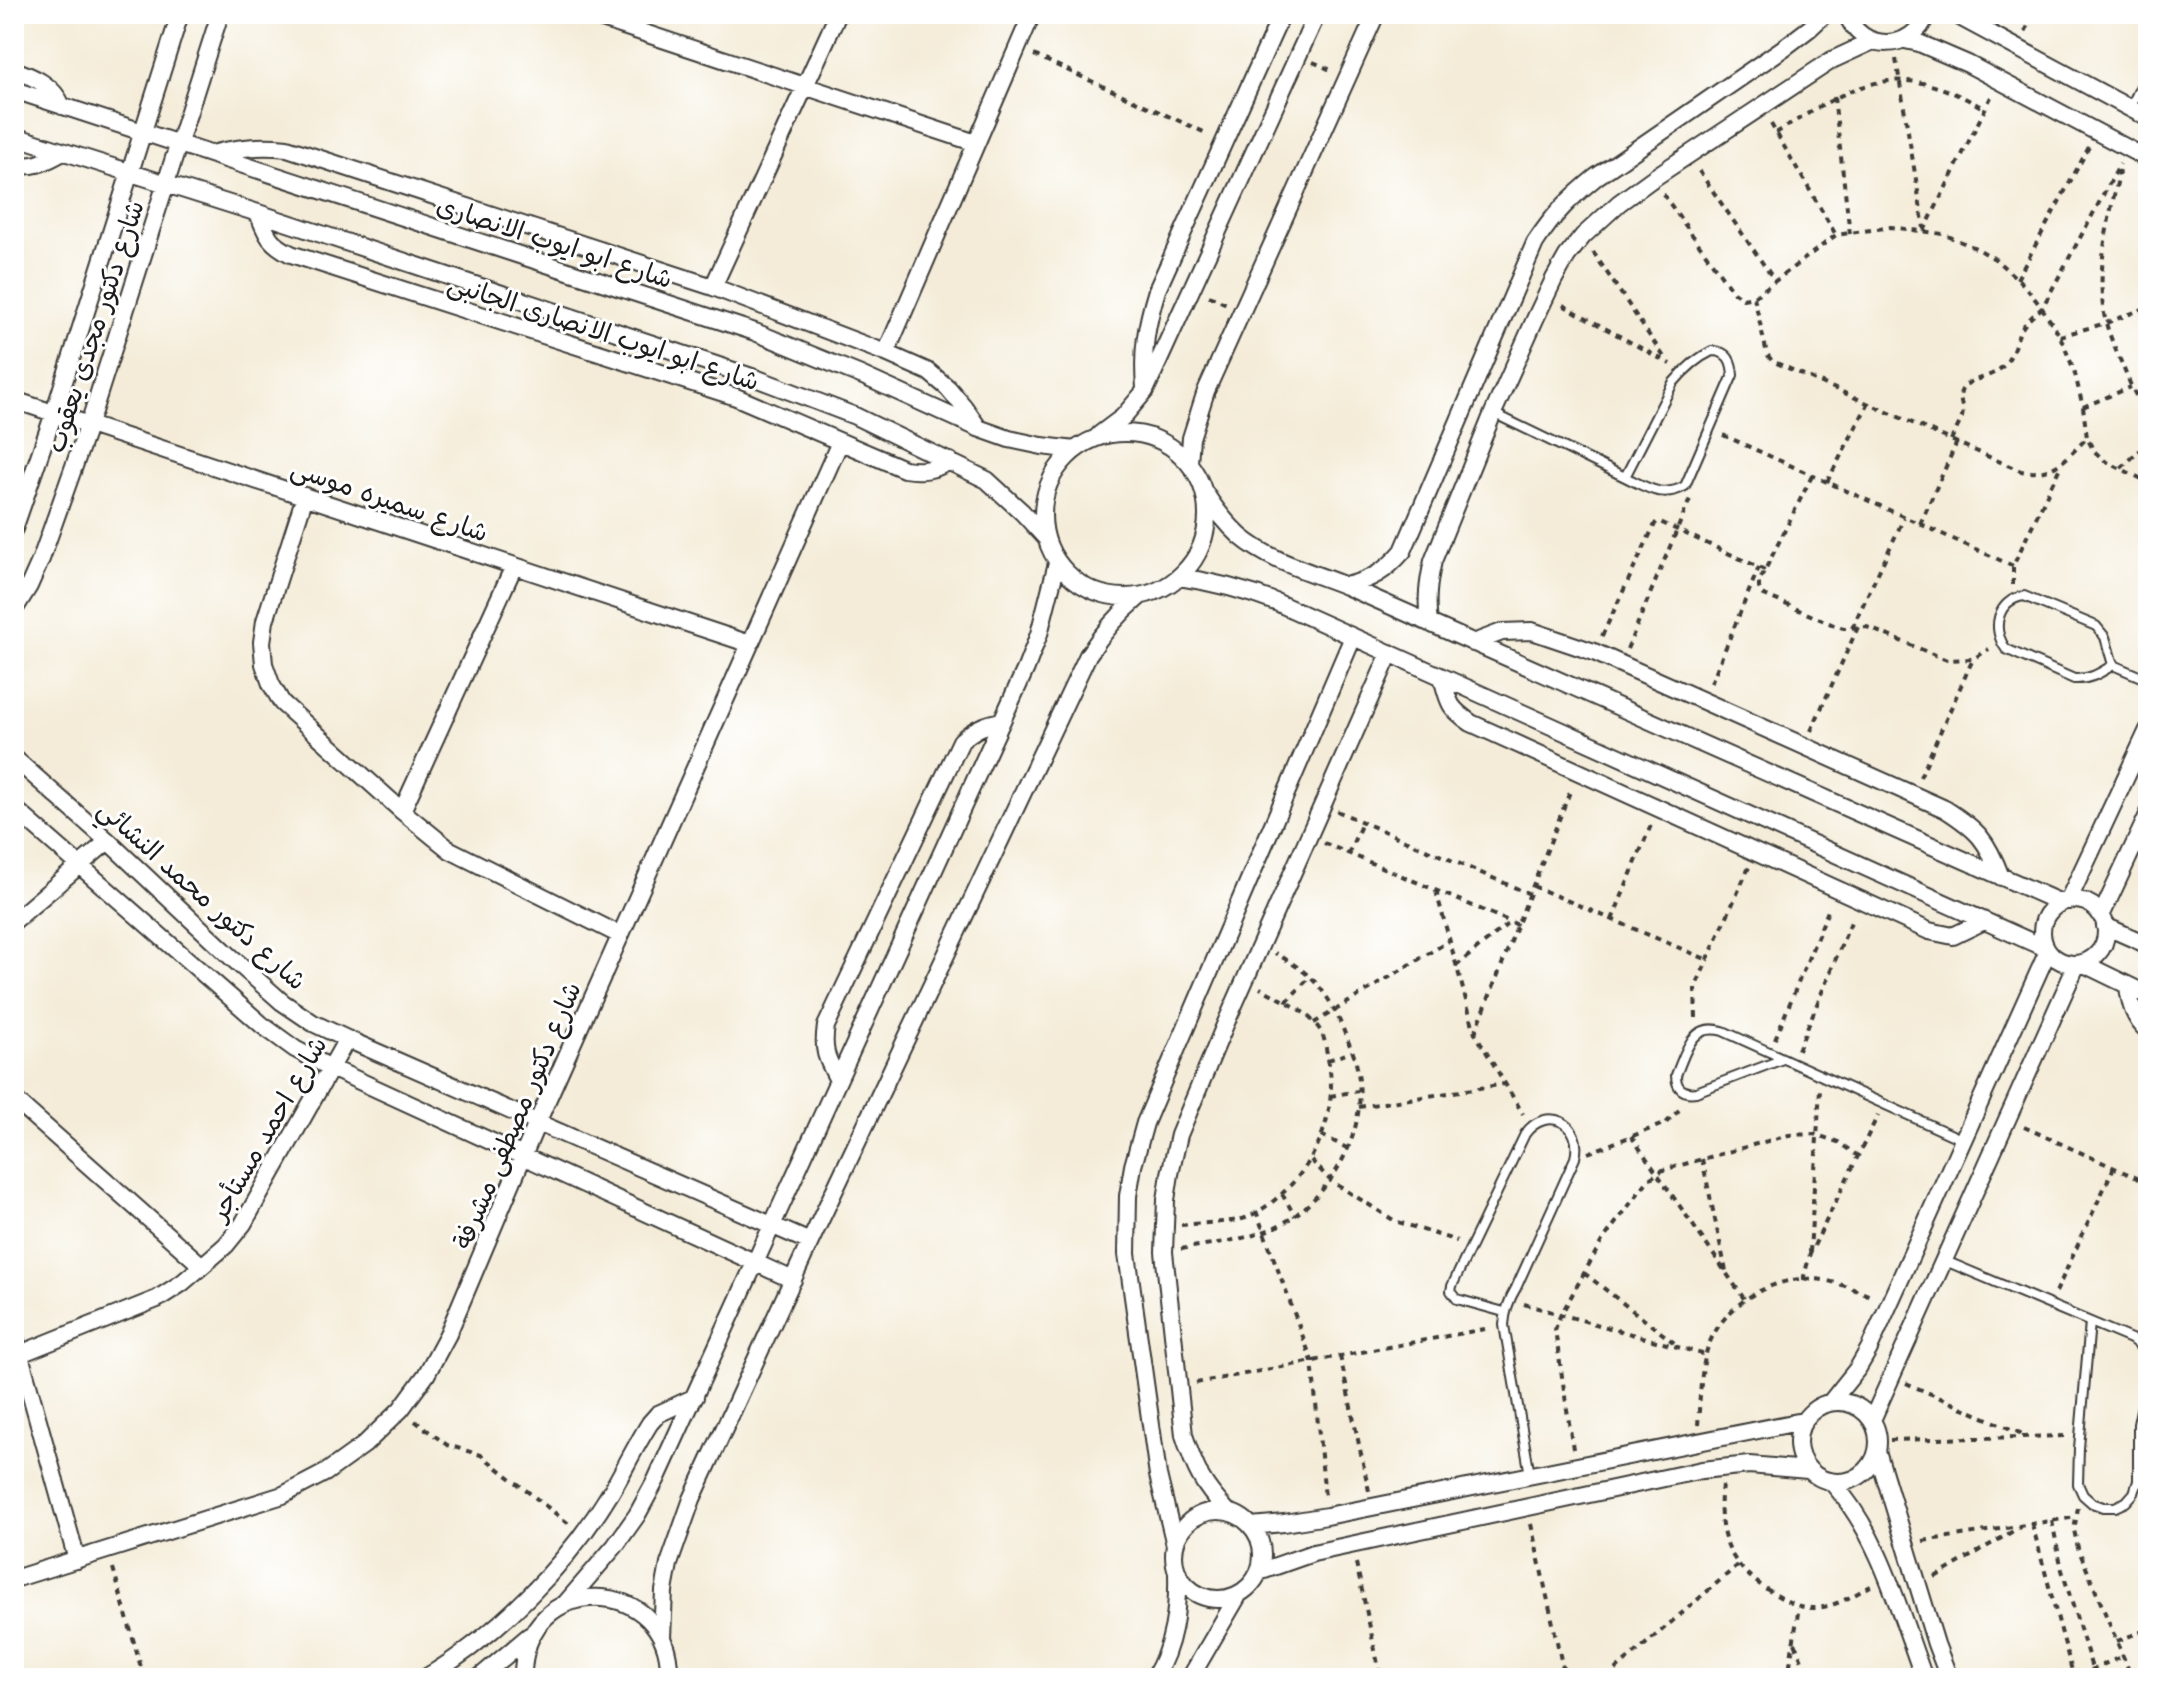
<svg xmlns="http://www.w3.org/2000/svg" width="2162" height="1692" font-family="Mali,'Playpen Sans Arabic',sans-serif">
<style>
.lines{fill:none;stroke-linecap:round;stroke-linejoin:round}
.service-casing{stroke:#3c3b38;stroke-width:12}
.minor-casing{stroke:#3c3b38;stroke-width:20}
.path{stroke:#3c3b38;stroke-width:4;stroke-dasharray:6 6;stroke-linecap:butt}
.service{stroke:#fff;stroke-width:8}
.minor{stroke:#fff;stroke-width:16}
.labels{text-anchor:middle;dominant-baseline:central;stroke-width:6;stroke-linejoin:round;paint-order:stroke}
.street-label{font-size:26px;fill:#1c1c1c;stroke:#fff}
</style>
<rect width="100%" height="100%" fill="#fff"/>
<filter id="ink" filterUnits="userSpaceOnUse"><feTurbulence type="fractalNoise" baseFrequency=".0125" numOctaves="2"/><feDisplacementMap in="SourceGraphic" scale="16" xChannelSelector="R" yChannelSelector="G"/><feConvolveMatrix kernelMatrix="1 2 1 2 8 2 1 2 1" color-interpolation-filters="sRGB"/></filter>
<filter id="wash" filterUnits="userSpaceOnUse"><feTurbulence type="fractalNoise" baseFrequency=".006" numOctaves="4" result="noise"/><feDisplacementMap in="SourceGraphic" scale="32" xChannelSelector="R" yChannelSelector="G"/><feGaussianBlur stdDeviation="1.8" result="paint"/><feColorMatrix in="noise" values="0 0 0 0 0 0 0 0 0 0 0 0 0 0 0 0 0 1.4 0 .05"/><feComposite in="paint" operator="in"/></filter>
<g filter="url(#wash)">
<rect width="100%" height="100%" fill="#f4ecd8"/>
</g>
<g filter="url(#ink)">
<g class="lines">
<defs>
<path id="service" d="M1552 14 1559 16 1565 14
M2130 108 2148 72
M1712 351C1728 351 1732 361 1733 375L1685 486C1662 499 1646 487 1625 477L1673 383C1684 370 1697 358 1712 351Z
M1493 413 1625 477
M2024 596 2096 626 2105 637 2113 665C2100 673 2090 680 2074 679L2006 649C1991 629 1997 600 2024 596Z
M2113 665 2148 680
M1783 1059 1696 1092C1683 1094 1676 1088 1676 1075 1686 1052 1691 1022 1723 1031L1963 1140
M1943 1260 2131 1339 2139 1345 2148 1359
M1504 1312 1457 1299 1451 1291 1452 1286 1525 1134C1546 1105 1584 1122 1575 1158L1516 1288C1508 1301 1505 1311 1504 1325L1530 1475
M2090 1322 2079 1448 2078 1484 2083 1495 2092 1503 2103 1507H2115L2126 1502 2134 1493 2138 1481V1424L2148 1377"/>
<path id="minor" d="M587 14 976 143
M1847 14C1860 53 1913 52 1927 14
M1954 14 2148 118
M1905 40 1919 43 1968 64 2148 159
M14 70C34 77 53 85 62 106
M14 90 755 332 863 376 978 428 1009 439 1042 446 1075 450
M14 136 258 213 758 379 855 416 987 480 1022 512 1045 537
M212 154C238 147 260 145 287 148L713 287 886 353 929 372 948 388 964 407 977 426
M14 164C34 169 46 161 63 152
M258 213C267 235 269 243 291 254L736 397 904 469C922 472 934 470 950 461
M713 287 838 14
M886 353 1032 14
M1145 388C1142 350 1146 326 1157 290L1282 14
M14 400 750 644
M1043 515a82 82 0 1 1 164 0a82 82 0 1 1-164 0Z
M1099 435 1123 417 1145 391 1317 14
M1189 462 1191 438 1206 391 1376 14
M1205 493C1215 509 1226 523 1240 536 1269 561 1311 572 1346 586L2061 903
M305 496 265 621 262 642 264 664 271 684 282 703 402 811 450 850 620 935
M14 529 54 413 180 14
M1179 577C1214 582 1245 590 1278 603L2047 949
M1346 586C1372 579 1385 572 1403 551L1535 243C1554 214 1569 199 1596 177L1785 47 1810 28 1825 14
M14 610 29 586 41 559 89 424 220 14
M1429 623C1426 600 1428 583 1433 561L1493 413 1536 317 1554 279 1567 256 1583 236 1619 203 1652 179 1832 60 1873 41
M1473 643 1502 632 1532 631 1594 652 1945 809C1978 830 1987 840 2001 877
M1442 677C1449 703 1448 707 1471 723L1929 931 1953 936 1984 921
M14 758 108 841 230 956 282 1002 313 1023 347 1039 810 1242
M14 808 262 1025 295 1049 331 1068 793 1280
M402 811 514 566
M2042 932a32 32 0 1 1 64 0a32 32 0 1 1-64 0Z
M2068 901 2148 730
M2101 916 2148 815
M14 921 108 841
M2105 926 2148 945
M2082 963 2148 995
M2128 986C2130 1004 2134 1019 2148 1031
M838 1080C827 1059 822 1051 826 1026L961 741C974 729 985 724 1002 721
M14 1099 202 1266
M14 1334 77 1560
M20 1354 157 1299 182 1283 202 1266 226 1245 243 1224 347 1039
M1798 1442a40 40 0 1 1 80 0a40 40 0 1 1-80 0Z
M1830 1403 1858 1368 1869 1349 2048 951
M1872 1420 2077 964
M1877 1451 1936 1644 1949 1678
M1831 1481C1880 1535 1899 1611 1924 1678
M1174 1555a44 44 0 1 1 88 0a44 44 0 1 1-88 0Z
M1228 1512C1203 1486 1195 1470 1184 1435L1164 1252 1166 1200 1170 1174 1179 1135 1225 1025 1390 653
M1251 1526 1284 1523 1327 1516 1803 1421
M1175 1545 1158 1475 1127 1254 1128 1196 1133 1166 1145 1123 1353 637
M1259 1572 1313 1553 1702 1470 1749 1465 1808 1470
M14 1579 283 1495 325 1473 364 1445 401 1409 426 1375 448 1334 537 1123 840 442
M565 1604 615 1546 637 1515 656 1480 1026 668 1039 634 1057 563
M662 1638 664 1591 669 1564 692 1499 810 1242 1088 655C1103 632 1119 614 1139 597
M425 1678C498 1635 567 1565 611 1492 624 1470 636 1445 650 1423L658 1414 695 1397
M479 1678 529 1636
M523 1678C521 1568 674 1574 669 1678
M1154 1678C1174 1645 1178 1611 1177 1573
M1190 1678 1239 1594"/>
</defs>
<use href="#service" class="service-casing"/>
<use href="#minor" class="minor-casing"/>
<path class="path" d="M2025 32 2034 14
M1034 55 1208 134
M1896 59 1924 228
M1313 62 1331 70
M1834 97 1850 234
M1771 124 1836 235
M1776 133C1857 83 1895 57 1985 109
M2120 170C2109 217 2094 274 2106 323 2110 337 2116 351 2122 364 2129 382 2136 399 2148 413
M1699 171 1775 281
M1663 194 1733 292 1743 299 1754 297 1836 235 1891 227 1943 234 1978 249 1995 259 2024 285 2042 308 2060 336 2074 370 2083 407 2087 438 2094 451 2105 461 2148 482
M1924 231 1991 97
M1593 252 1666 360
M2017 279 2089 147
M1209 296 1227 304
M1754 297 1767 354 1772 361 2021 471C2054 477 2065 459 2086 439
M1563 305 1670 364
M2060 336 2106 323 2148 307
M2083 407 2131 387
M1723 435 2013 566
M1951 440C1954 433 1960 424 1962 417 1965 407 1956 397 1963 388 1970 378 1991 378 2001 368 2013 358 2014 343 2021 330 2026 321 2034 315 2042 308L2120 164
M2121 468 2148 443
M1812 476 1759 582V588L1762 594 1836 626 1844 628 1867 627 1947 660 1973 659 1989 649
M1827 482 1868 404
M1920 524 1957 442
M14 550 24 553
M2013 585V566L2061 465
M1852 628 1904 518
M1602 636 1655 524 1658 521 1765 570
M1627 649 1690 499
M1711 683 1759 567
M1811 731 1858 627
M1920 777 1973 659
M1337 811 1530 894
M1324 843 1518 925
M1348 854 1362 823
M1533 886 1708 960
M1436 891 1475 1033 1523 1114
M1612 920 1651 825
M1456 966 1510 922
M1286 1002 1310 977
M1696 1018 1695 988 1749 867
M1314 1023 1449 941
M1475 1033 1571 789
M1775 1039 1830 906
M1798 1050 1853 917
M1328 1060 1352 1052
M1330 1096 1358 1091
M1359 1107 1505 1084
M2024 1127 2148 1183
M1321 1135 1349 1149
M1631 1136 1745 1300
M1588 1153 1666 1123 1683 1106
M1702 1159 1726 1271
M1311 1160 1331 1181 1395 1221 1457 1241
M1282 1194 1295 1216
M1256 1211 1312 1361 1325 1498
M1181 1225C1197 1223 1235 1223 1248 1217 1305 1189 1342 1122 1328 1059 1326 1050 1325 1037 1320 1030 1306 1009 1282 1000 1260 988
M1181 1249C1219 1242 1265 1239 1297 1214 1342 1179 1370 1120 1356 1063 1354 1053 1349 1044 1345 1034 1337 1013 1327 993 1310 977 1300 968 1287 960 1275 953
M1810 1252 1820 1089
M1584 1273 1677 1345
M1803 1280 1810 1254 1878 1115
M2056 1292 2114 1167
M1524 1304 1706 1355
M1340 1356 1369 1491
M1196 1383 1490 1328
M1906 1383 2027 1436
M415 1421 447 1445 481 1455 569 1524
M1698 1425C1700 1400 1700 1374 1707 1350 1720 1307 1770 1276 1814 1279 1834 1280 1855 1290 1873 1297
M1890 1440 2066 1436
M1573 1449 1555 1330 1558 1320 1602 1241 1649 1179 1663 1170 1789 1135 1814 1134 1838 1142 1858 1156
M1722 1485C1716 1536 1729 1567 1773 1593 1786 1601 1799 1608 1813 1608 1834 1608 1853 1595 1871 1586
M2078 1508 2074 1530 2078 1548 2132 1678
M2052 1521 2062 1570 2095 1678
M1531 1524 1565 1678
M2032 1524 2074 1678
M1923 1541 2076 1517
M1356 1563 1381 1678
M113 1568 144 1678
M1935 1577 2020 1527
M2117 1641 2148 1629
M1795 1643 1809 1678
M2091 1670 2123 1656
M1606 1678 1738 1565
M1788 1678 1799 1606"/>
<use href="#service" class="service"/>
<use href="#minor" class="minor"/>
</g>
</g>
<g class="labels">
<g class="street-label">
<text transform="translate(555 241) rotate(18)">شارع ابو ايوب الانصارى</text>
<text transform="translate(94 326) rotate(-72)">شارع دكتور مجدى يعقوب</text>
<text transform="translate(604 331) rotate(18)">شارع ابو ايوب الانصارى الجانبى</text>
<text transform="translate(390 499) rotate(19)">شارع سميره موسى</text>
<text transform="translate(203 894) rotate(42)">شارع دكتور محمد النشائي</text>
<text transform="translate(516 1115) rotate(-67)">شارع دكتور مصطفى مشرفة</text>
<text transform="translate(267 1128) rotate(-60)">شارع احمد مستأجر</text>
</g>
</g>
<rect width="2162" height="1692" fill="none" stroke="#fff" stroke-width="48"/>
</svg>
